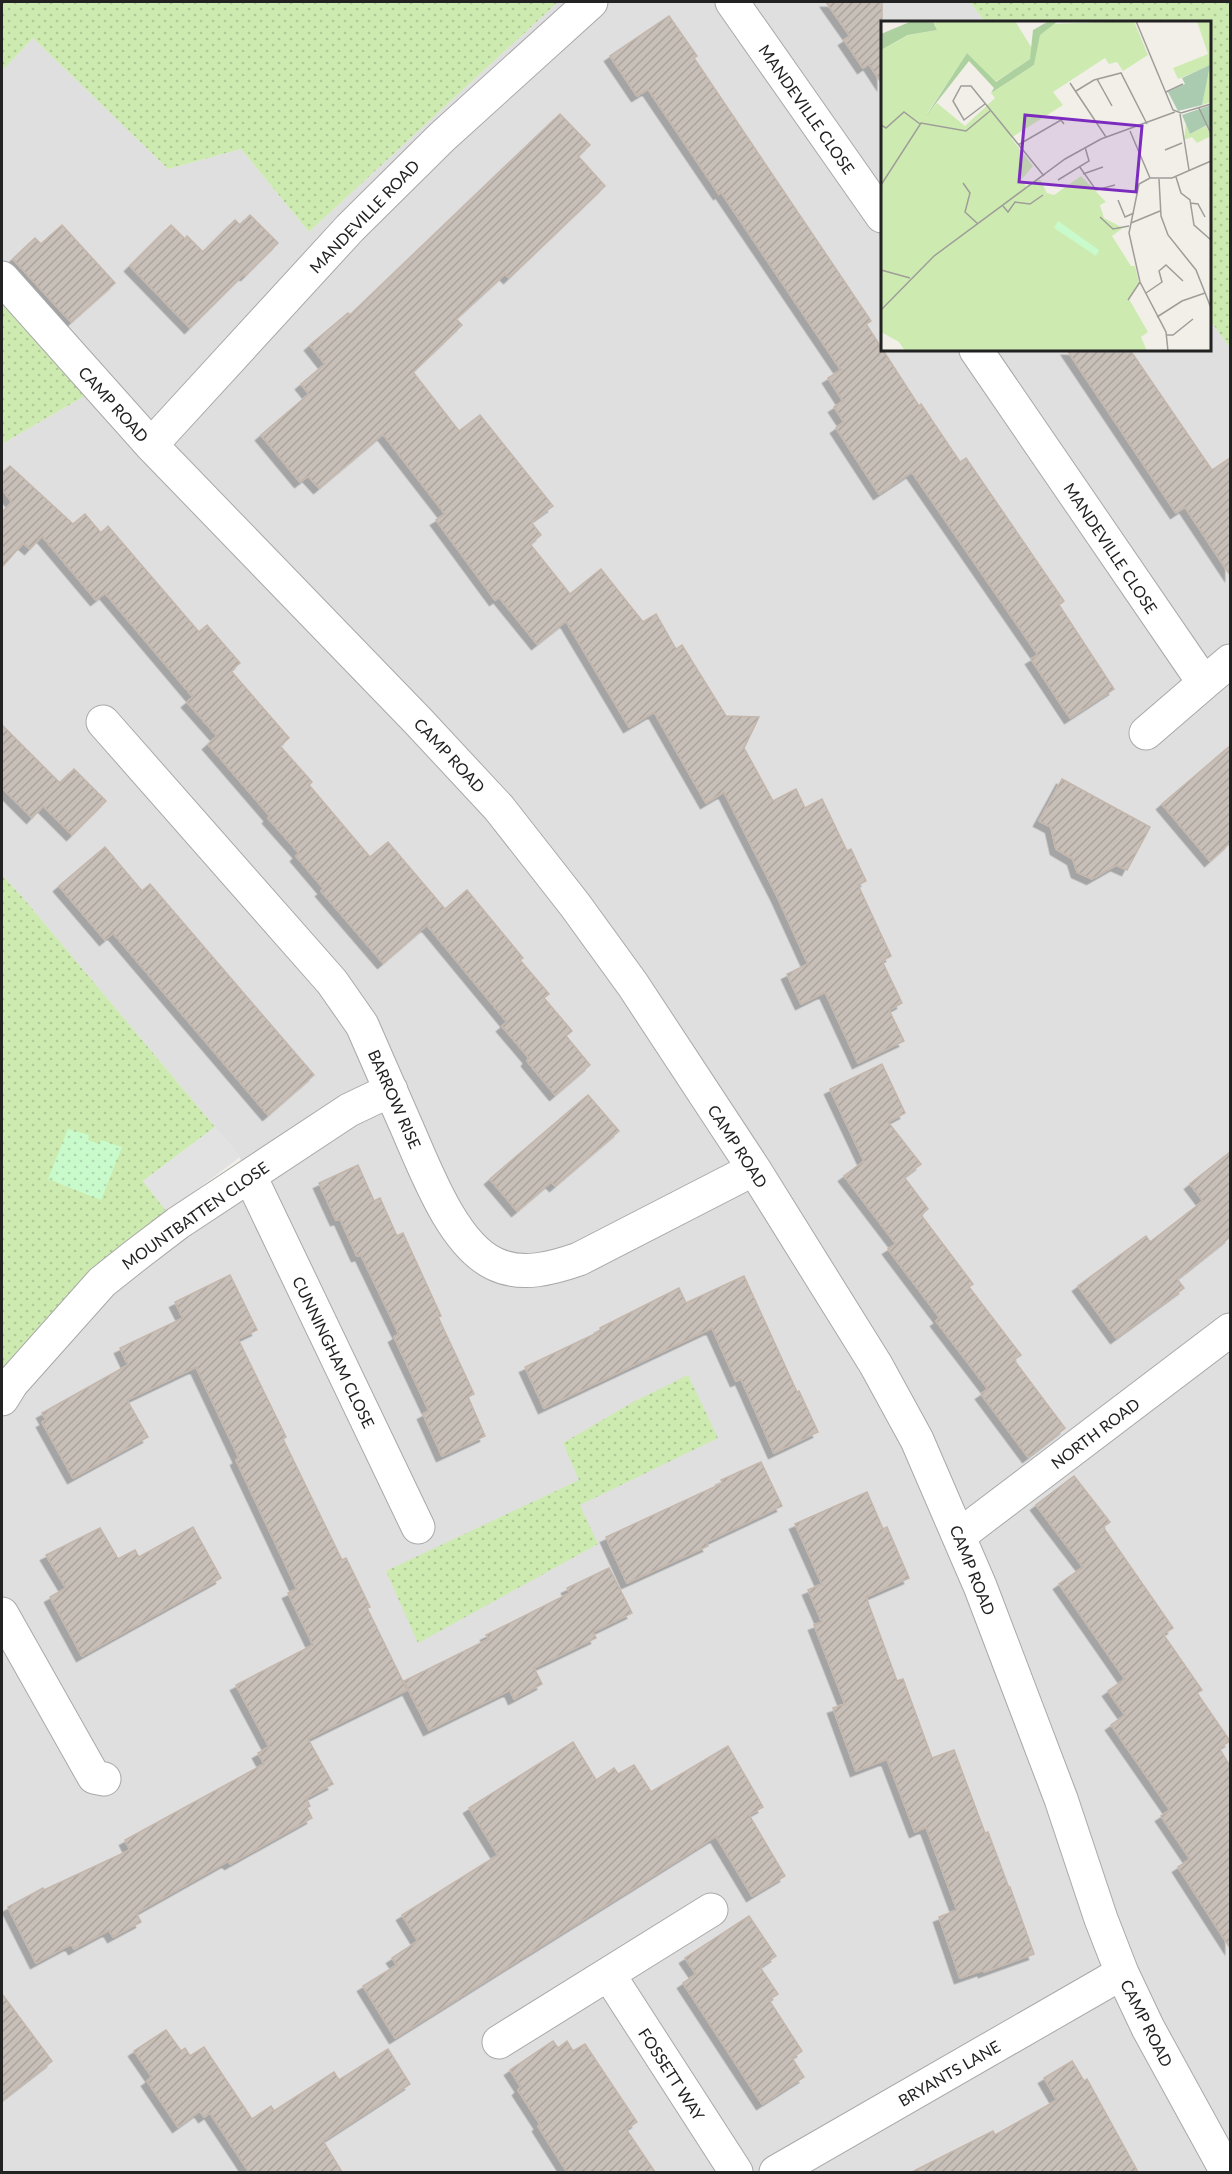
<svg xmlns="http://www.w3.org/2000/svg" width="1232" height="2174" font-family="Lato,sans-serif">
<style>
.residential{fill:#e0dfdf}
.grass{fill:url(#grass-dots)}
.park{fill:url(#park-dots)}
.parking{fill:#e2e2e2}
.building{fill:url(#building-hatch);stroke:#c4b6ab;stroke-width:1.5;filter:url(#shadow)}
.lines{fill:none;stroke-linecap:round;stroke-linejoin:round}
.minor-casing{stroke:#a9a9a9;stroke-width:35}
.minor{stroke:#fff;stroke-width:33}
.labels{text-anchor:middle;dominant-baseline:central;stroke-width:6;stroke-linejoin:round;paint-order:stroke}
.street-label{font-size:16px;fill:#222;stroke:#fff}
.inset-road{fill:none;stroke:#9f9d99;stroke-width:1.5}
.view{fill:#7b2cbf;fill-opacity:0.15;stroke:#7b2cbf;stroke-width:3}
.inset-edge{fill:none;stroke:#222;stroke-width:3}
</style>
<defs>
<pattern id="grass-dots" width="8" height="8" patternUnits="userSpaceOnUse" patternTransform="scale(1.5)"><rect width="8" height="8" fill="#cdebb0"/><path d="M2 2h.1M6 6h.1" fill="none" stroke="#b0c997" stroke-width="1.8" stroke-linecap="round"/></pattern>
<pattern id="park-dots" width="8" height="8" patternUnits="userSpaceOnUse" patternTransform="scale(1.5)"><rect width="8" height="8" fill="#c8facc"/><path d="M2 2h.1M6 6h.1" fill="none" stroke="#acd6af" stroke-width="1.8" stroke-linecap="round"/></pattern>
<pattern id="building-hatch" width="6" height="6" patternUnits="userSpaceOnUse" patternTransform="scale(1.5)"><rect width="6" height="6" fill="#c7bfb8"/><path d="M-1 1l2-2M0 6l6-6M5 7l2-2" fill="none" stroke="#aba49e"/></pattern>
<filter id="shadow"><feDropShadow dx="-5.5" dy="5.5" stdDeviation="0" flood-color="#0004"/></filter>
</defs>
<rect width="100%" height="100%" fill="#f2efe9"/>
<path class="residential" d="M558 2H970L986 22H882V350H1210V320L1230 348V2172H2V1417L4 1409 98 1298 245 1190 240 1157 24 899 2 875V444L95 390 2 285V71L33 38 168 169 241 149 309 232Z"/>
<path class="grass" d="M2 2H558L309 232 241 149 168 169 33 38 2 71Z
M970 2H1230V348L1210 320V22H985Z
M2 285 95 390 2 444Z
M2 875 24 899 215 1127 143 1181 167 1212 135 1235 77 1295 2 1379Z
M688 1375 718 1438 580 1505 598 1544 418 1643 386 1571 579 1480 563 1443 635 1401Z"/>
<path class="park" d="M68 1129 89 1135 88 1140 99 1144 101 1140 122 1147 101 1200 48 1179Z"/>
<path class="parking" d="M215 1127 240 1157 167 1212 143 1181Z"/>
<path class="building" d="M826 2H882V84L869 64 863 68 844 40 850 36Z
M669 16 697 56 694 58 871 321 866 324 919 406 921 404 960 462 966 458 1064 601 1059 605 1114 689 1070 718 1031 659 1038 655 912 472 879 494 836 428 844 422 834 407 843 401 828 378 841 370 721 192 719 194 648 89 637 96 610 56Z
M560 114 590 145 578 156 605 186 509 278 505 274 456 319 462 325 413 372 459 431 480 415 553 506 531 522 541 535 530 544 570 594 601 569 643 622 656 614 676 649 682 645 726 716 759 717 744 748 773 801 796 789 805 808 822 799 847 851 851 849 866 881 858 885 891 956 882 961 902 1003 889 1010 904 1041 858 1063 825 992 801 1004 787 974 808 964 777 896 724 792 706 803 654 712 629 727 566 621 537 644 499 597 495 600 436 520 445 514 383 434 319 488 308 476 300 482 261 435 309 394 301 384 325 364 310 345 348 313 350 315Z
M250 215 278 243 246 275 244 274 190 328 130 266 171 225 185 239 187 236 203 252 235 220 240 225Z
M62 225 115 283 71 322 13 259 35 238 41 244Z
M1067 350H1130L1212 470 1230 458V575L1185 507 1176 513Z
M10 466 73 524 85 514 101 533 108 526 199 632 207 625 240 663 231 671 289 738 280 746 312 782 309 785 370 857 388 842 445 909 467 890 523 958 520 960 549 994 544 998 572 1031 566 1036 590 1065 555 1095 527 1061 529 1058 502 1026 507 1022 427 925 383 963 321 891 324 889 296 856 299 853 268 818 270 816 208 744 217 736 187 702 193 697 105 593 96 600 42 536 30 549 23 543 2 567V513L12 502 2 489V473Z
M2 725 60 783 74 769 106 801 72 835 43 806 32 818 2 788Z
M1230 746V843L1210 861 1162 804Z
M1062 779 1150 827 1127 870 1116 865 1092 879 1077 872 1073 859 1056 849 1051 827 1039 821Z
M105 847 142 891 150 884 314 1075 268 1115 113 933 105 940 59 886Z
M882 1064 905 1113 888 1122 921 1164 904 1177 928 1209 921 1215 973 1284 969 1287 1021 1355 1014 1360 1065 1428 1028 1457 981 1394 988 1389 936 1321 940 1318 888 1249 896 1244 844 1176 864 1161 830 1089Z
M588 1095 619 1131 555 1186 551 1182 517 1211 490 1179Z
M1230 1152V1237L1177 1279 1184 1288 1116 1338 1078 1286 1146 1236 1150 1242 1203 1201 1190 1184Z
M358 1165 374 1201 380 1198 397 1236 403 1233 441 1316 438 1317 474 1394 468 1397 485 1436 442 1456 423 1414 429 1411 394 1337 399 1334 361 1255 357 1256 340 1219 336 1220 319 1183Z
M230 1275 257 1330 238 1339 286 1437 283 1439 322 1519 342 1560 346 1558 370 1607 367 1608 407 1690 308 1739 333 1784 306 1798 310 1806 307 1808 312 1818 230 1864 228 1861 136 1913 141 1922 113 1937 109 1930 74 1949 71 1944 36 1963 8 1907 43 1888 44 1890 130 1850 125 1840 264 1764 258 1753 269 1747 236 1685 313 1645 288 1593 297 1589 236 1460 239 1458 196 1367 127 1400 148 1437 73 1478 42 1422 46 1420 42 1413 128 1365 120 1348 183 1318 175 1302Z
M744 1276 797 1392 799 1391 818 1432 774 1453 741 1379 736 1381 712 1328 544 1408 525 1367 601 1331 600 1328 679 1288 686 1303Z
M761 1462 782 1506 706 1542 708 1546 627 1583 606 1537 723 1483 721 1480Z
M1074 1476 1110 1522 1103 1527 1173 1628 1163 1634 1202 1690 1197 1693 1230 1741 1219 1748 1230 1766V1948L1178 1867 1190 1859 1161 1816 1170 1810 1111 1725 1125 1715 1108 1691 1125 1679 1059 1584 1083 1567 1036 1505Z
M867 1492 883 1529 887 1527 909 1578 866 1597 897 1681 903 1679 932 1758 954 1750 985 1833 988 1832 1009 1888 1010 1887 1034 1954 984 1972 983 1970 960 1978 939 1917 957 1910 926 1827 915 1832 887 1759 856 1771 833 1708 845 1704 814 1625 822 1622 808 1590 822 1584 795 1524Z
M193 1527 221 1578 82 1656 50 1597 66 1588 46 1555 100 1528 118 1559 135 1550 139 1557Z
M609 1568 632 1613 593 1632 596 1638 534 1668 542 1684 514 1699 510 1690 429 1730 404 1681 489 1639 486 1635 570 1593 567 1588Z
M573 1742 596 1780 614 1768 618 1774 634 1765 651 1792 728 1746 763 1807 749 1815 785 1876 752 1896 716 1836 395 2038 363 1986 397 1965 392 1958 418 1941 402 1915 498 1855 469 1808Z
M749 1916 776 1956 760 1967 778 1994 769 2000 802 2051 792 2058 804 2077 762 2104 683 1983 696 1974 685 1958Z
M2 1994 52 2061 2 2100Z
M166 2030 181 2051 185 2048 190 2056 204 2047 252 2119 271 2106 274 2111 334 2072 339 2080 388 2049 410 2084 323 2141 342 2172H249L210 2113 204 2117 200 2111 178 2127 147 2081 152 2077 134 2051Z
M553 2041 558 2048 567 2041 573 2051 585 2044 637 2122 626 2129 655 2172H567L538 2126 540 2124 518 2090 521 2087 510 2070Z
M1072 2061 1084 2081 1087 2079 1138 2172H912L993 2131 995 2135 1057 2100 1044 2078Z"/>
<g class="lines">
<defs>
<path id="minor" d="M732 2 882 216
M2 278 151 445 418 721 499 808 575 905 633 985 754 1169 876 1365 917 1440 980 1586 1061 1799 1101 1919 1122 1973 1148 2028 1227 2172
M976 350 1204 683 1146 733
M151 445 350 228 442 137 591 2
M1204 683 1230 661
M103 722 332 982 362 1025C376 1057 390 1089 404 1121 423 1163 451 1244 495 1264 522 1277 553 1268 579 1259L754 1169
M250 1176 418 1527
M2 1399 12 1383 102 1282 136 1255 178 1223 349 1110 391 1090
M960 1535 1230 1330
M2 1614 94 1777 104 1779
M609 1975 736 2172
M499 2042 711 1910
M776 2172 1122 1973"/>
</defs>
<use href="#minor" class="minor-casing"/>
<use href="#minor" class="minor"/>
</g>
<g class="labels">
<g class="street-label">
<text transform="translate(807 109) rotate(55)">MANDEVILLE CLOSE</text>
<text transform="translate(364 216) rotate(-46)">MANDEVILLE ROAD</text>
<text transform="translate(114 404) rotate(48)">CAMP ROAD</text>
<text transform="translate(1111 548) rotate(56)">MANDEVILLE CLOSE</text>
<text transform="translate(450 755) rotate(47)">CAMP ROAD</text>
<text transform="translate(395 1099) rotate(66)">BARROW RISE</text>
<text transform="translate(738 1146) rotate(57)">CAMP ROAD</text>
<text transform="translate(195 1215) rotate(-35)">MOUNTBATTEN CLOSE</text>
<text transform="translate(334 1352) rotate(64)">CUNNINGHAM CLOSE</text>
<text transform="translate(1095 1433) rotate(-37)">NORTH ROAD</text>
<text transform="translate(973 1570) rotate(68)">CAMP ROAD</text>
<text transform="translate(1147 2023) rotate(63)">CAMP ROAD</text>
<text transform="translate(949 2073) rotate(-30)">BRYANTS LANE</text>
<text transform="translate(672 2074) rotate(57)">FOSSETT WAY</text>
</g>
</g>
<g transform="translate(881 21)">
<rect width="330" height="330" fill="#f2efe9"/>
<path d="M53 0H134L152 29 149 38 114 61 86 32 45 94 56 82 84 105 114 77 110 72 153 44 158 14 170 3 253 0 267 34 242 50 236 41 228 43 224 37 172 71 182 84 130 117 152 145 140 159 146 166 159 158 166 172 173 174 200 155 225 181 219 184 223 197 242 207 231 215 250 245H254L258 262 248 278 267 311 260 316 266 330H24L18 321 0 311V29L28 14 56 9ZM316 0H330V81L321 84 328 45 297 58 292 47 327 33ZM305 103 309 113 325 105 330 115 316 122 311 116 303 119Z" fill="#cdebb0"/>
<path d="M31 0H52L56 9 27 14 0 29V13ZM168 0H177L159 14 153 44 110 72 113 67 88 40 45 95 86 32 115 61 149 38 152 9Z" fill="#add19e"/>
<path d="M329 44 321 84 297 90 287 71 304 63 301 57ZM330 84V112L326 104 309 113 301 94Z" fill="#aacbaf"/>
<path d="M177 200 218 229 215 235 173 207Z" fill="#c8facc"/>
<path d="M115 0H133L144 17 134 22 125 18Z" fill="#cdebb0"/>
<path class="inset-road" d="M255 0 292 89 300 92 330 83M216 58 231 85M189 62 225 116M195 70 213 59 240 52 266 103M285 71 302 63M104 83 83 99 72 80 80 65H90L163 155M318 87 330 113M299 93 308 149M0 104 5 107 23 91 39 103M249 110 269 157M137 124 180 99 183 103M284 129 301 122M198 145 215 169 234 164M202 153 222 146M295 156 300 172 309 179 313 204 330 219M269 157 258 163 248 212 259 261 285 311 287 330M269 157H291L330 140M278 158 280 195 287 214 315 249 330 287M177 159 208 140 204 126M82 162 89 172 84 191 97 203M0 164 40 102 85 110 109 90M237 179 244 196 253 192M309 182 317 183 324 196M122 185 127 191 134 181 149 183 162 174M219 196 232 208 248 205M250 202 279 190M0 249 29 257M265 272 281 261 278 250 285 244 302 260M247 279 259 261M0 289 53 235 184 138 220 118 294 91M276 296 301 280 324 272M285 314H292L312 298"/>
<path class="view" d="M144 94 261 105 255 171 138 161Z"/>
<rect width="330" height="330" class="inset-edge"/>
</g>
<rect width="1232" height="2174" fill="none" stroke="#222222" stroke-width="6"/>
</svg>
